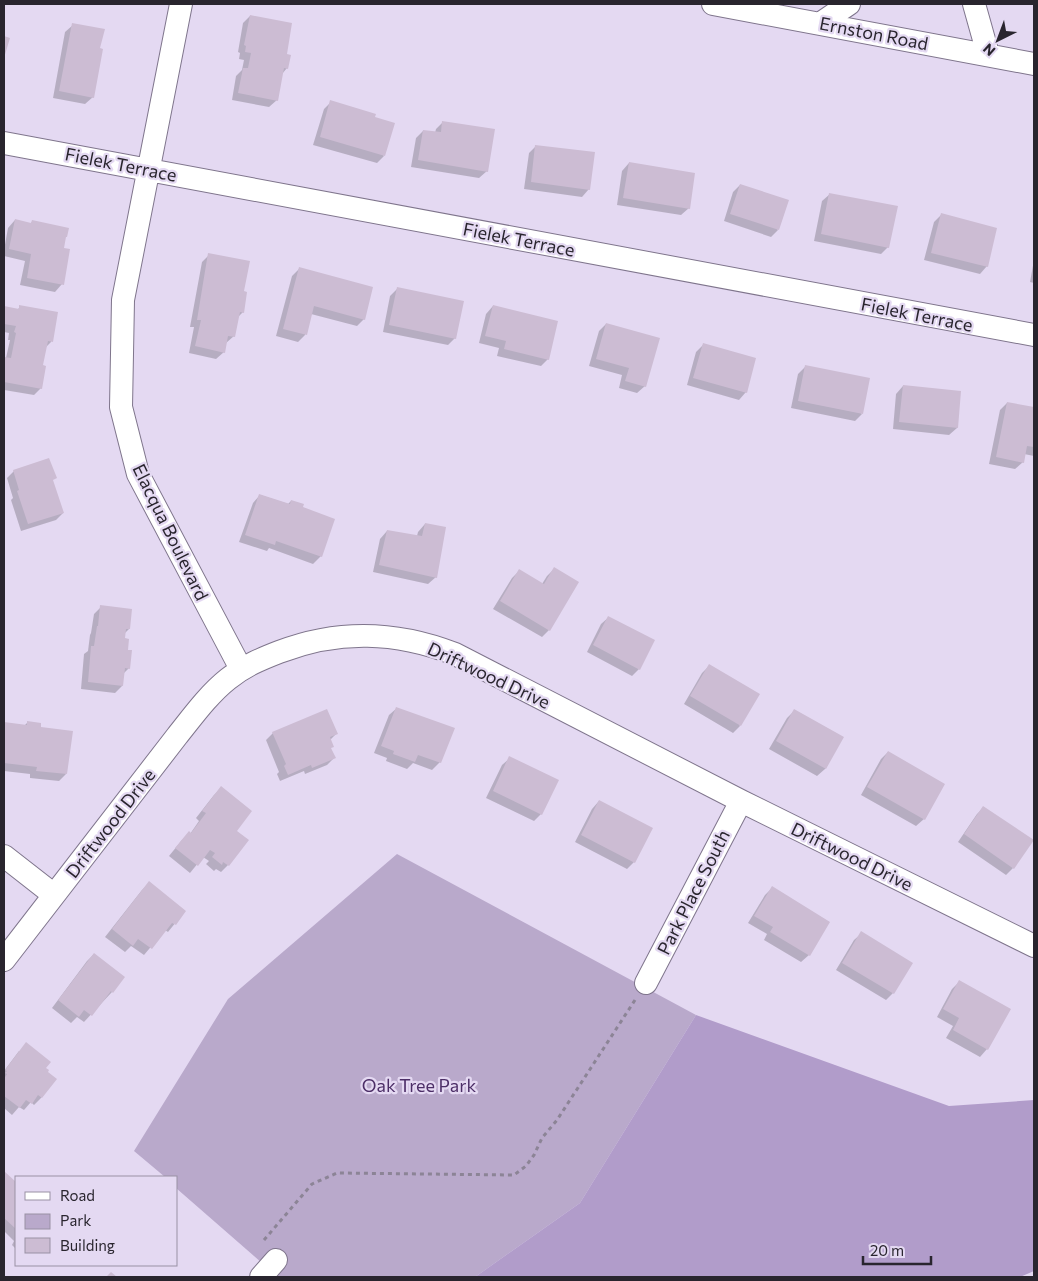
<svg xmlns="http://www.w3.org/2000/svg" width="1038" height="1281" font-family="Commissioner,sans-serif">
<style>
.green{fill:#b9a9cb}
.forest{fill:#b19cca}
.shadow{fill:#0003}
.building{fill:#ccbcd3}
.lines{fill:none;stroke-linecap:round;stroke-linejoin:round}
.minor-casing{stroke:#7f758c;stroke-width:24}
.path{stroke:#8c8496;stroke-width:3;stroke-dasharray:4 4;stroke-linecap:butt}
.minor{stroke:#fff;stroke-width:22}
.labels{text-anchor:middle;dominant-baseline:central;stroke-width:4.5;stroke-linejoin:round;paint-order:stroke}
.street-label{font-size:18px;fill:#29252e;stroke:#e4d9f2}
.park-label{font-size:18px;fill:#4c2e67;stroke:#e4d9f2}
</style>
<rect width="100%" height="100%" fill="#e4d9f2"/>
<path class="green" d="M397 854 696 1015 580 1203 475 1277H278L176 1188V1177H165L134 1151 228 999Z"/>
<path class="forest" d="M696 1015 949 1106 1034 1100V1271L1020 1277H475L580 1203Z"/>
<path class="shadow" d="M250 16 285 55 287 68 282 74 277 100 269 107 232 100 236 76 242 70 244 60 239 59 240 53 238 52 243 23Z
M73 25 99 49 93 97 85 104 53 98 65 32Z
M331 102 384 156 377 163 313 145 324 109Z
M443 122 487 171 479 178 411 167 416 138 423 131 435 133 436 129Z
M536 146 589 189 582 197 524 189 529 153Z
M629 163 689 208 681 215 617 205 622 171Z
M740 185 778 230 771 237 724 221 733 192Z
M830 194 888 247 881 254 814 241 822 201Z
M941 215 987 266 980 274 924 260 934 222Z
M15 220 30 224 32 222 64 239 62 284 55 292 20 285 25 261 4 256V250L8 228Z
M209 255 242 292 243 312 237 318 234 336 226 343 224 352 216 359 189 353 194 327H190L202 262Z
M1034 260V283L1030 282Z
M299 269 364 319 357 326 311 314 305 335 298 342 276 336 292 276Z
M397 289 455 338 448 345 383 332 390 296Z
M493 306 548 359 541 366 497 356 499 348 479 343 486 314Z
M4 307 17 310 20 307 57 313 51 342 45 348 42 366 41 388 34 395 4 390V358H6L10 340H8L9 333 4 332Z
M606 324 645 386 637 393 619 388 622 375 589 366 599 331Z
M703 345 746 392 739 400 687 385 696 352Z
M805 367 862 414 855 421 791 408 798 374Z
M903 386 960 392 957 428 949 435 893 429 896 394Z
M1007 403 1034 408V456L1024 454 1023 462 1015 469 989 464 1000 410Z
M14 471 52 481 63 513 56 520 21 531 11 500 13 498 7 478Z
M260 495 288 504 291 501 321 556 313 564 269 548 267 551 239 542 253 503Z
M425 524 436 577 428 584 373 572 380 539 387 531 417 536 418 532Z
M554 569 549 630 542 637 493 609 512 578 519 571 542 584 547 576Z
M101 607 129 629 125 633 124 639 129 668 123 674 122 686 115 693 81 689 84 654 88 651 90 635 91 633 94 614Z
M609 617 639 669 632 676 587 652 601 624Z
M709 666 740 726 733 733 684 704 702 673Z
M397 708 440 762 432 770 413 763 407 769 386 761 387 758 374 753 389 715Z
M794 711 842 738 825 769 817 776 769 749 787 718Z
M28 722 40 728 66 774 59 781 30 778V774L4 771V724L24 726Z
M273 733 336 734 330 740V749L334 758 327 765 305 774 304 771 280 781 277 774 279 772 266 740Z
M888 752 924 819 916 826 861 795 881 759Z
M510 758 541 814 534 821 486 798 502 765Z
M221 788 235 831 247 841 228 865 221 872 216 869 214 871 206 864 209 861 203 857 190 873 169 856 182 840 189 833 190 834 199 821 196 818 214 795Z
M599 801 634 862 627 869 575 842 592 809Z
M984 807 1013 868 1006 875 958 842 977 814Z
M149 883 185 911 168 932 165 930 144 955 131 946 125 952 105 937 142 890Z
M772 888 829 922 809 955 801 962 764 940 767 934 748 923 765 895Z
M862 933 893 993 886 1000 836 970 854 940Z
M94 954 112 992 84 1022 77 1017 71 1023 52 1008 87 961Z
M959 982 987 1049 980 1057 946 1038 953 1026 937 1017 952 989Z
M19 1051 45 1068 46 1073 55 1079 41 1098 34 1105 31 1102 24 1110 19 1107 12 1115 4 1108V1071Z
M4 1173 16 1184V1249L12 1245 14 1241 4 1231Z"/>
<path class="building" d="M250 15 292 23 287 54 291 55 288 69 284 68 278 101 238 93 243 68H248L251 53 245 52 246 46 244 45Z
M72 23 105 29 100 48 103 49 94 98 59 91Z
M4 36 10 38 4 58Z
M330 100 376 114 375 117 395 123 385 156 320 137Z
M442 121 495 129 488 172 418 160 423 130 441 132Z
M535 145 595 152 590 190 531 182Z
M629 162 695 173 690 209 623 198Z
M740 184 789 200 779 230 730 214Z
M829 193 898 206 889 248 821 234Z
M941 213 997 228 988 267 931 253Z
M15 219 31 223 32 220 69 228 67 237H66L64 248 70 249 64 285 27 278 31 254 9 249Z
M208 253 250 261 244 291 247 292 244 313 240 312 235 337 228 336 225 353 195 346 201 320H197Z
M299 267 373 287 365 320 314 306 307 335 283 329Z
M397 287 464 301 456 339 389 325Z
M19 305 58 312 53 342 48 341 43 365 46 366 42 389 4 382V357L11 358 16 333 14 332 16 326 4 324V306L19 309Z
M493 305 558 321 549 360 504 349 506 341 485 336Z
M606 323 660 338 646 387 625 381 629 368 596 359Z
M703 343 756 358 747 393 693 378Z
M805 365 870 378 863 414 798 401Z
M903 385 961 391 958 428 899 422Z
M1007 402 1034 407V447L1027 446 1024 463 996 457Z
M49 458 57 478 53 480 64 513 28 524 17 491 19 490 13 470Z
M259 494 290 504 291 500 304 504 303 507 335 519 322 557 276 541 275 545 245 535Z
M425 523 446 527 437 578 379 565 387 530 422 536Z
M554 567 579 582 550 631 500 601 519 569 544 584Z
M100 605 132 609 130 629H126L125 638 129 639 128 650H132L130 669 125 668 123 686 88 682 91 646H94L97 626H98Z
M608 616 655 640 640 670 593 645Z
M709 664 760 694 741 726 690 696Z
M396 707 455 728 441 763 418 755 415 762 393 754 394 751 381 746Z
M327 709 338 734 330 737 334 747 331 748 336 758 312 768 311 765 288 775 284 766 286 764 272 732Z
M794 709 844 737 826 769 776 741Z
M27 721 41 723V727L73 731 67 774 36 771 37 767 4 763V722L27 725Z
M888 751 945 784 925 820 867 787Z
M509 756 559 780 542 815 493 791Z
M221 786 252 811 237 831 249 840 229 866 223 862 222 865 212 857 215 853 210 850 198 866 175 848 189 831 191 833 206 813 202 811Z
M599 800 653 828 635 863 581 835Z
M983 806 1034 840 1014 869 964 834Z
M149 881 186 911 176 925 172 923 152 949 138 939 133 946 112 929Z
M772 886 830 922 810 956 770 932 773 927 754 916Z
M861 931 913 963 894 994 842 963Z
M94 953 125 977 113 993 111 991 92 1016 84 1010 79 1017 58 1000Z
M959 980 1011 1009 988 1050 953 1030 959 1018 943 1009Z
M26 1042 51 1062 46 1068 49 1070 48 1072 57 1079 42 1098 38 1095 32 1104 26 1100 20 1108 4 1096V1079L7 1074 5 1073 7 1071 5 1070Z
M4 1171 16 1182V1229L4 1218Z
M111 1272 117 1277H106Z"/>
<g class="lines">
<defs>
<path id="minor" d="M181 4 123 300 121 407 138 474 241 669
M713 4 1034 64
M974 4 988 54
M821 23 849 4
M4 143 1034 335
M4 856 54 895
M4 960 177 736C193 716 209 694 228 679 244 666 261 659 279 652 339 629 396 631 455 654L741 801 1034 946
M646 983 741 801
M261 1277 276 1260"/>
</defs>
<use href="#minor" class="minor-casing"/>
<path class="path" d="M264 1240 312 1184 337 1173 514 1175 526 1166 534 1155 542 1138 557 1120 635 1000"/>
<use href="#minor" class="minor"/>
</g>
<g class="labels">
<g class="street-label">
<text transform="translate(874 33) rotate(11)">Ernston Road</text>
<text transform="translate(121 164) rotate(11)">Fielek Terrace</text>
<text transform="translate(519 239) rotate(11)">Fielek Terrace</text>
<text transform="translate(917 314) rotate(11)">Fielek Terrace</text>
<text transform="translate(171 532) rotate(64)">Elacqua Boulevard</text>
<text transform="translate(489 675) rotate(25)">Driftwood Drive</text>
<text transform="translate(110 823) rotate(-52)">Driftwood Drive</text>
<text transform="translate(852 856) rotate(26)">Driftwood Drive</text>
<text transform="translate(693 892) rotate(-63)">Park Place South</text>
</g>
<g class="park-label">
<text x="419" y="1085">Oak Tree Park</text>
</g>
</g>
<rect width="1038" height="1281" fill="none" stroke="#29252e" stroke-width="10"/>
<rect x="15" y="1176" width="162" height="90" fill="#e4d9f2" stroke="#9991a4"/>
<rect x="25" y="1192" width="25" height="8" fill="#ffffff" stroke="#9991a4"/>
<text x="60" y="1201" font-size="15" fill="#29252e">Road</text>
<rect x="25" y="1214" width="25" height="15" fill="#b9a9cb" stroke="#9991a4"/>
<text x="60" y="1226" font-size="15" fill="#29252e">Park</text>
<rect x="25" y="1238" width="25" height="15" fill="#ccbcd3" stroke="#9991a4"/>
<text x="60" y="1251" font-size="15" fill="#29252e">Building</text>
<g transform="translate(998 40) rotate(222)" stroke="#e4d9f2" stroke-width="4" paint-order="stroke">
<path d="M0-4L9 19L0 12L-9 19Z" fill="#29252e"/>
<text y="-8" font-size="14" font-weight="bold" text-anchor="middle" fill="#29252e">N</text>
</g>
<path d="M863 1256v8h68v-8" fill="none" stroke="#29252e" stroke-width="2.5"/>
<text x="870" y="1256" font-size="15" fill="#29252e" stroke="#e4d9f2" stroke-width="4" paint-order="stroke">20 m</text>
</svg>
